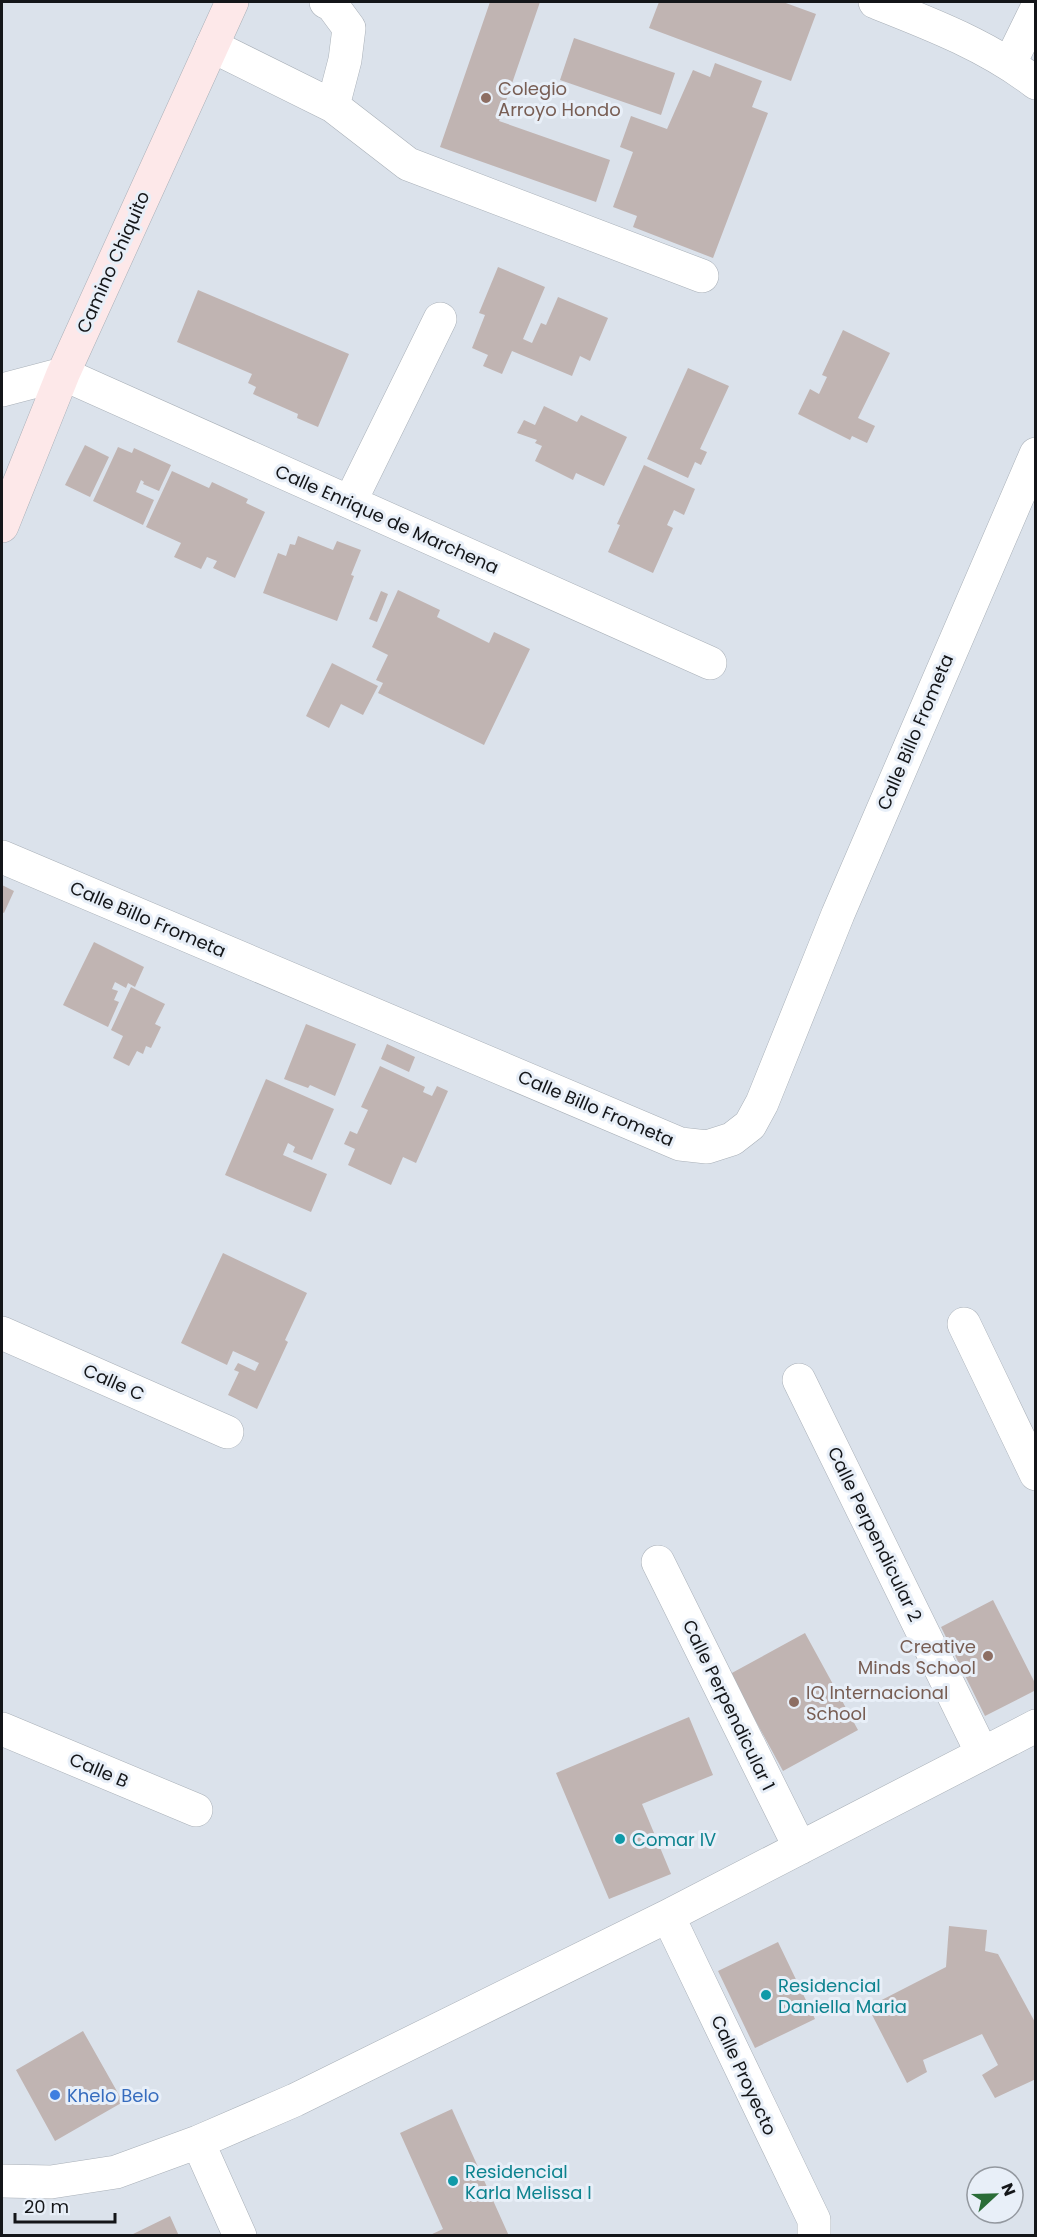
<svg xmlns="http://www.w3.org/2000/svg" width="1037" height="2237" font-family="Poppins,sans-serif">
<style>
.building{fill:#c0b4b2}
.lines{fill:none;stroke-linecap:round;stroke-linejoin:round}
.street-casing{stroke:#a9b0b8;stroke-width:34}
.secondary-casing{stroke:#a9b0b8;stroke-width:34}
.street{stroke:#fff;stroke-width:33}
.secondary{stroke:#fde8e9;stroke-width:33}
.education-dot{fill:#8d6e63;stroke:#e8eff8;stroke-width:2}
.culture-dot{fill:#0f9aa8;stroke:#e8eff8;stroke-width:2}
.shop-dot{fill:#3f7fe0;stroke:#e8eff8;stroke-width:2}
.labels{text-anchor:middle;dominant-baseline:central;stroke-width:6;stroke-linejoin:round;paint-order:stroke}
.education-label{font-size:18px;fill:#785e54;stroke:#e8eff8;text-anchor:start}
.street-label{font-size:18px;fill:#141619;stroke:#e8eff8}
.culture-label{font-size:18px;fill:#0d838f;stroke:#e8eff8;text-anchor:start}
.shop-label{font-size:18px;fill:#366cbe;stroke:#e8eff8;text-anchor:start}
</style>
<rect width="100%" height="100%" fill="#dbe2eb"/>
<path class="building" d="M490 2H540L499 121 610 160 596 202 440 147Z
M659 2H783L816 14 791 81 649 28Z
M574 38 675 73 661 115 560 80Z
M715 63 762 81 752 107 768 113 713 258 633 227 637 216 613 207 633 152 620 147 631 116 667 129 693 70 710 77Z
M498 267 545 287 523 339 532 343 541 323 546 325 558 297 608 318 590 361 580 356 572 376 512 351 502 374 483 366 488 355 472 348 485 315 479 313Z
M198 290 349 354 318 427 297 418 298 414 253 394 256 387 248 383 252 374 177 342Z
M843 330 890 353 858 418 875 426 867 443 852 436 850 440 798 414 810 389 819 394 827 377 822 375Z
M688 368 729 386 700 449 707 452 701 465 695 462 688 478 647 459Z
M544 406 577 422 581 415 627 437 604 486 576 473 573 480 535 461 542 446 535 443 537 440 517 433 524 420 535 425Z
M85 445 109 457 90 497 65 485Z
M118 447 132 453 134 448 171 465 159 491 143 484 144 482 141 480 136 492 154 500 143 525 93 501Z
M644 465 695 489 684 515 674 510 667 525 673 528 653 573 608 552 620 525 617 524Z
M172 471 209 488 212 482 248 499 246 503 265 512 235 578 213 568 217 561 207 557 201 569 174 557 181 543 146 527Z
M298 536 333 550 337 541 361 550 351 575 354 576 337 621 263 593 278 553 286 556 290 544 295 545Z
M398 590 440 610 437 617 489 643 494 632 530 649 484 745 378 693 383 683 376 680 388 655 372 647Z
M381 591 388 594 377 622 369 619Z
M332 663 378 686 363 715 341 704 329 728 306 716Z
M2 885 14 891 4 913 2 912Z
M94 942 144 967 135 987 128 983 126 988 115 982 112 989 118 991 114 1000 119 1002 108 1027 63 1005Z
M131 987 165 1004 155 1024 161 1027 151 1048 146 1046 143 1054 137 1051 129 1066 113 1058 123 1036 111 1030Z
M306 1024 356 1044 335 1096 310 1085 308 1088 284 1079Z
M387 1044 415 1057 409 1072 381 1059Z
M380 1066 425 1087 423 1092 432 1096 437 1086 448 1091 416 1163 403 1157 391 1185 348 1165 355 1149 344 1144 350 1131 357 1134 368 1110 361 1107Z
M266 1079 334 1109 312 1160 293 1152 295 1147 288 1143 283 1155 327 1174 311 1212 225 1175Z
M223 1253 307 1293 285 1340 288 1342 257 1409 228 1395 239 1372 234 1370 238 1363 255 1371 259 1363 233 1351 227 1365 181 1343Z
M993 1600 1036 1685V1690L985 1716 941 1627Z
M805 1633 858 1730 783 1771 730 1674Z
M689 1717 713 1775 642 1804 671 1874 609 1899 556 1773Z
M949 1926 987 1930 985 1951 998 1954 1036 2024V2079L995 2098 982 2075 998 2065 982 2034 923 2060 927 2072 907 2083 868 2007 946 1967Z
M778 1942 815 2019 755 2048 718 1971Z
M83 2031 123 2102 55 2141 16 2070Z
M452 2109 509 2236H428L443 2229 400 2133Z
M170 2216 179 2236H129Z"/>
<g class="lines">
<defs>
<path id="street" d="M326 2 332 5 349 28 345 60 333 106
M875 2C931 24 988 46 1036 83
M212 46 333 106 408 164 702 276
M1010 63 1036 10
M2 390 63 374 710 663
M350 502 440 319
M2 857 680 1144 707 1147 732 1139 750 1125 762 1103 838 914 1036 454
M964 1324 1036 1474
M2 1333 227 1432
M799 1380 982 1753
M658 1562 800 1848
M2 1729 196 1810
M668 1916 814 2220V2236
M198 2142 240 2236
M2 2181 51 2182 116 2172 198 2142 295 2100 668 1916 1036 1726"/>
<path id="secondary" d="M2 526 63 374 232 2"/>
</defs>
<use href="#street" class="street-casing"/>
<use href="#secondary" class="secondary-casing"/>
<use href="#street" class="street"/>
<use href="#secondary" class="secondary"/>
</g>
<g class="education-dot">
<circle cx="486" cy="98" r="6"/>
<circle cx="988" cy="1656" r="6"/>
<circle cx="794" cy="1702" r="6"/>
</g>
<g class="culture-dot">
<circle cx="620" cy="1839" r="6"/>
<circle cx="766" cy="1995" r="6"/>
<circle cx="453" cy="2181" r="6"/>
</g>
<circle class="shop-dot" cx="55" cy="2095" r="6"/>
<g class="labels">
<g class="education-label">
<text x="498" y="88">Colegio<tspan x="498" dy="21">Arroyo Hondo</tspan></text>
<text x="976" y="1646" text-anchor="end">Creative<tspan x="976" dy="21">Minds School</tspan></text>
<text x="806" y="1692">IQ Internacional<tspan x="806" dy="21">School</tspan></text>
</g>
<g class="street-label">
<text transform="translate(113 262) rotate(-66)">Camino Chiquito</text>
<text transform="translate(387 519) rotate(24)">Calle Enrique de Marchena</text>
<text transform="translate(915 732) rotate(-67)">Calle Billo Frometa</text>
<text transform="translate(148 919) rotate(23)">Calle Billo Frometa</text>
<text transform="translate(596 1108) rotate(23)">Calle Billo Frometa</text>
<text transform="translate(114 1382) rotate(24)">Calle C</text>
<text transform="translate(875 1534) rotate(64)">Calle Perpendicular 2</text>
<text transform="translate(729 1705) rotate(64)">Calle Perpendicular 1</text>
<text transform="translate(99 1770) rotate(23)">Calle B</text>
<text transform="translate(744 2075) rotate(65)">Calle Proyecto</text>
</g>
<g class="culture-label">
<text x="632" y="1839">Comar IV</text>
<text x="778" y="1985">Residencial<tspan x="778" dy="21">Daniella Maria</tspan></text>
<text x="465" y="2171">Residencial<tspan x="465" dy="21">Karla Melissa I</tspan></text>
</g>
<g class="shop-label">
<text x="67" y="2095">Khelo Belo</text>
</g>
</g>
<rect width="1037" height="2237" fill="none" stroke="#141619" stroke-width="6"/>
<g transform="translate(995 2195) rotate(68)"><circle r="28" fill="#e8eff8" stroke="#93989f" stroke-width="1.5"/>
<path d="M0-4.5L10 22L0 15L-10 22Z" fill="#296c37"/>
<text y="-9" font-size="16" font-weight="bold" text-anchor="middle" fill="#141619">N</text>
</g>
<path d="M15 2213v9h100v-9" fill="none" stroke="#141619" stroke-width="3"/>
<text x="24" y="2213" font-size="18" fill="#141619" stroke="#e8eff8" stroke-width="4.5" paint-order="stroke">20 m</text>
</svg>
